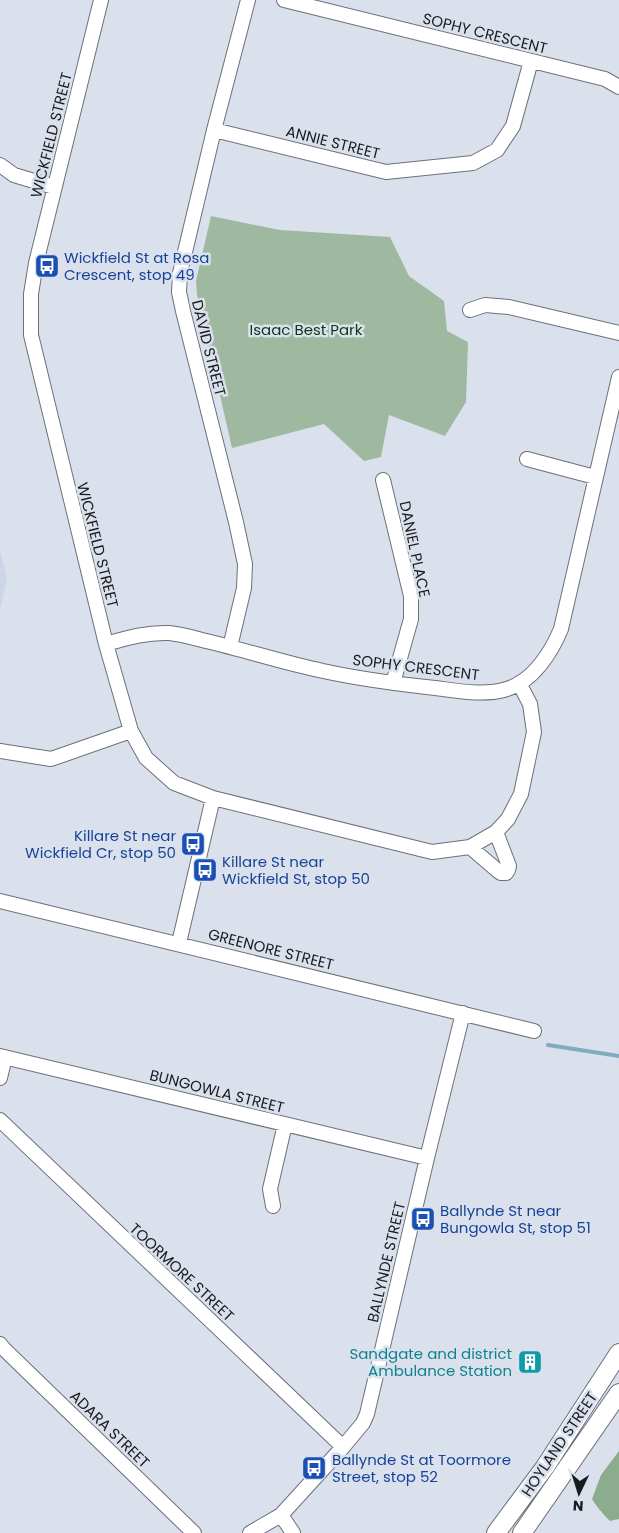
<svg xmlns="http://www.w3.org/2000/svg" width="619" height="1533" font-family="Poppins,sans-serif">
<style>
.built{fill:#cdd6e8}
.green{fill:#9fb9a0}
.forest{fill:#8cac8e}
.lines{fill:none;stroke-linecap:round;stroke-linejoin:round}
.stream{stroke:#7fadbf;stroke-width:4}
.minor-casing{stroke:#6b7079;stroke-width:16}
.major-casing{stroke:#6b7079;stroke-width:20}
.minor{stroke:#fff;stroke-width:14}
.major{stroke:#fff;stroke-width:18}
.labels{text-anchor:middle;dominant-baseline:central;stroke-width:5;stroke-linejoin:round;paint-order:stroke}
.street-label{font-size:15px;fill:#191b1f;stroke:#dbe1ec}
.transit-label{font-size:15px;fill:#164399;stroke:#dbe1ec;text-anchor:start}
.park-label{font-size:15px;fill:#073b13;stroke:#dbe1ec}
.culture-label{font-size:15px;fill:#0d838f;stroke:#dbe1ec;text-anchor:end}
</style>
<rect width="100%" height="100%" fill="#dbe1ec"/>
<path class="built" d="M0 551 7 578 0 610Z"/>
<path class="green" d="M211 216 280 230 390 237 409 276 444 301 447 331 468 342 466 402 445 436 389 415 381 457 364 461 324 424 232 448 197 295 196 281Z"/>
<path class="forest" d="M619 1451V1519L610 1521C606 1518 594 1503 592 1499L601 1475Z"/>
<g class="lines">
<path class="stream" d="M548 1045 619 1056"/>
<defs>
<path id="minor" d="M101 0 36 263 31 294V335L106 644 131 731 146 758 174 783 213 798 432 852 470 847 496 832 508 819 521 794 534 732 530 704 519 683
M284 0 605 79 619 87
M214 130 386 172 473 163 497 150 513 126 531 61
M0 165 14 175 54 187
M470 310 485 305 509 307 619 333
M527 459 595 477
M383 480 411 596V619L393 683
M106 644C127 638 147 632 169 633 181 634 194 638 206 641 245 650 284 663 323 671 360 679 398 684 435 688 459 691 484 696 507 689 533 681 551 653 561 629L619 377
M230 647 244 588 245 564 236 522 183 311 179 292 180 273 214 130 248 0
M0 751 51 759 131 731
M470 847 498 871 501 873H506L508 870 509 866 496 832
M0 901 534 1031
M179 943 213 798
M0 1056 427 1158
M0 1078 5 1057
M0 1120 343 1447
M273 1206 270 1189 285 1124
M0 1344 3 1348 194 1533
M281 1515 293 1533
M250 1533 281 1515 343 1447 363 1423 367 1414 427 1158 463 1013"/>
<path id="major" d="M496 1533 545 1467 619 1353
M522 1533 619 1393"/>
</defs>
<use href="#minor" class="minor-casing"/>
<use href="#major" class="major-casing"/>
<use href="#minor" class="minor"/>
<use href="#major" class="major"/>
</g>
<defs>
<symbol id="bus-square" viewBox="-11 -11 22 22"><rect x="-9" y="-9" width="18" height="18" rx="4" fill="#1a4fb4" stroke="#dbe1ec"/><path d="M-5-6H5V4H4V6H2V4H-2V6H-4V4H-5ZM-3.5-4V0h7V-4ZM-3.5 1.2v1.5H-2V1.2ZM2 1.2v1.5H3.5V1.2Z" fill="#fff"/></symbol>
<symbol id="building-square" viewBox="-11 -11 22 22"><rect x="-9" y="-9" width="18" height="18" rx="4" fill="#0f9aa8" stroke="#dbe1ec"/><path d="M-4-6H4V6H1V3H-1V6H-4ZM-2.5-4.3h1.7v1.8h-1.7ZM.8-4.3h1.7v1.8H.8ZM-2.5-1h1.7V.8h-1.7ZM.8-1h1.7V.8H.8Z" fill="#fff"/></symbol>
</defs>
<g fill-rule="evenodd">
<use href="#bus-square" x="33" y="252" width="28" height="28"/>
<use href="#bus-square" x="179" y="830" width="28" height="28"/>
<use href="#bus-square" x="191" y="856" width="28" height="28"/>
<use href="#bus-square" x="409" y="1205" width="28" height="28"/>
<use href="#building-square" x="516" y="1348" width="28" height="28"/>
<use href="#bus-square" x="300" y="1454" width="28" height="28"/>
</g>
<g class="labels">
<g class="street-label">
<text transform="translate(485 33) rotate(14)">SOPHY CRESCENT</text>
<text transform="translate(51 135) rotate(-76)">WICKFIELD STREET</text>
<text transform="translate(333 142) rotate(14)">ANNIE STREET</text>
<text transform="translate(209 348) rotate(76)">DAVID STREET</text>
<text transform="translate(98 545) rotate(76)">WICKFIELD STREET</text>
<text transform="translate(415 549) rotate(78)">DANIEL PLACE</text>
<text transform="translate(416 667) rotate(7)">SOPHY CRESCENT</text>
<text transform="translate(271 949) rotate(14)">GREENORE STREET</text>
<text transform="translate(217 1091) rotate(14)">BUNGOWLA STREET</text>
<text transform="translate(386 1262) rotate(-77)">BALLYNDE STREET</text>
<text transform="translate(182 1272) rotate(43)">TOORMORE STREET</text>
<text transform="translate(110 1429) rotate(44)">ADARA STREET</text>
<text transform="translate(559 1444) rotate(-56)">HOYLAND STREET</text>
</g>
<g class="transit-label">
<text x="64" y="257">Wickfield St at Rosa<tspan x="64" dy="17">Crescent, stop 49</tspan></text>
<text x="176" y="835" text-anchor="end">Killare St near<tspan x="176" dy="17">Wickfield Cr, stop 50</tspan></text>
<text x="222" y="861">Killare St near<tspan x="222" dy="17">Wickfield St, stop 50</tspan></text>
<text x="440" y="1210">Ballynde St near<tspan x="440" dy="17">Bungowla St, stop 51</tspan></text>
<text x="332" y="1459">Ballynde St at Toormore<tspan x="332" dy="17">Street, stop 52</tspan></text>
</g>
<g class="park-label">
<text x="306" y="329">Isaac Best Park</text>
</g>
<g class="culture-label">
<text x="512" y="1353">Sandgate and district<tspan x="512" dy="17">Ambulance Station</tspan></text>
</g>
</g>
<g transform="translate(579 1493) rotate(184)" stroke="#dbe1ec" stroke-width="4" paint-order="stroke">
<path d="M0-4L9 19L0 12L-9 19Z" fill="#191b1f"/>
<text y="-8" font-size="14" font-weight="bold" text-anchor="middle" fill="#191b1f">N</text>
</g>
</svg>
